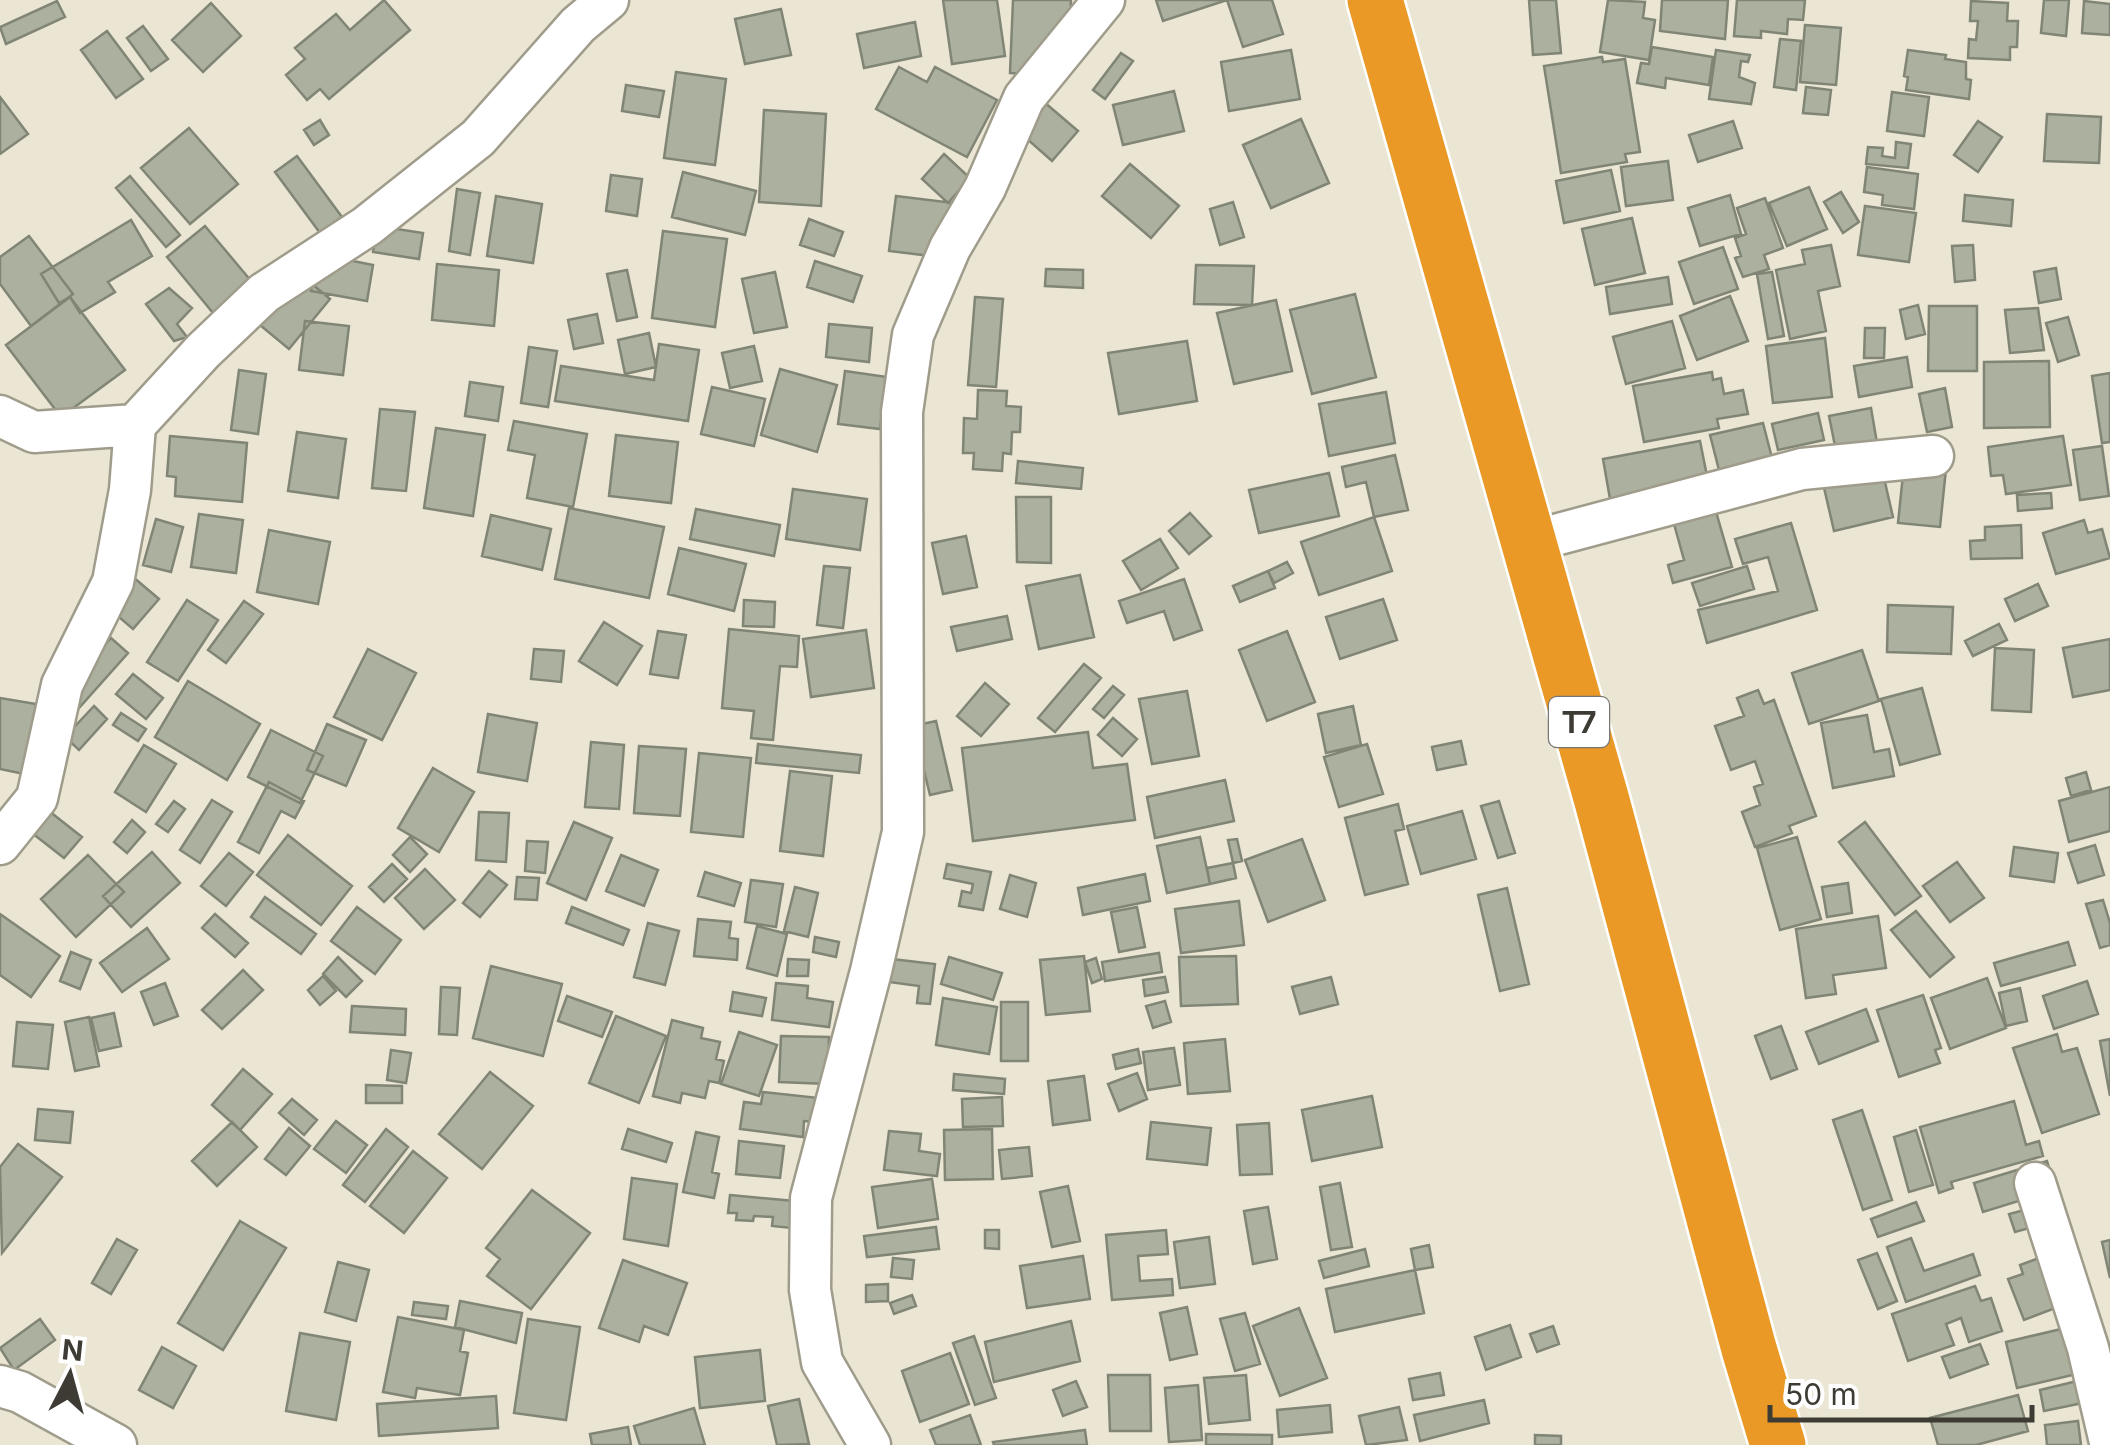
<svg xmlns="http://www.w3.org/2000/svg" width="2110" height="1445" font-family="Inter,sans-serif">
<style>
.building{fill:#acb09f;stroke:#818575;stroke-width:2.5}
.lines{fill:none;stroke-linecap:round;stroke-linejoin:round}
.minor-casing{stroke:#a09c8b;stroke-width:45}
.highway-casing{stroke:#fff;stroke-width:60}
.minor{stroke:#fff;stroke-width:40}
.highway{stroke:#ea9926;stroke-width:55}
.labels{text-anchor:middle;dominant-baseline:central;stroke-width:8;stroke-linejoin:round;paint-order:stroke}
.shield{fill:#fff;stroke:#777671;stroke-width:2.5}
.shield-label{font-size:30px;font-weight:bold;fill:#3d3b34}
</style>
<rect width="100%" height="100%" fill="#ebe6d4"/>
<path class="building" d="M384 0 410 30 329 99 320 89 307 100 286 75 305 59 295 48 336 14 350 30Z
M943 0H997L1005 56 952 64Z
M1013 0H1071L1067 76 1010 73Z
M1156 0H1272L1283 34 1243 47 1227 0 1163 21Z
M1529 0H1556L1561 53 1533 55Z
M1608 0 1645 2 1643 18 1655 20 1649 60 1600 52Z
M1662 0H1728L1725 39 1660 31Z
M1737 0H1805L1803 20 1788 19 1787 34 1761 31V38L1734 36Z
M2044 0H2069L2066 36 2041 33Z
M57 1 65 17 6 44 0 27Z
M1971 1 2008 3 2007 21H2018L2017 47H2010V60L1968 58 1969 39 1976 40 1978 21H1970Z
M2084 1 2110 4V35L2082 33Z
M211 3 241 36 203 72 172 40Z
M781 9 791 55 745 64 735 19Z
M915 22 921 56 864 68 857 34Z
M1805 25 1841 28 1836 85 1800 82Z
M143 26 168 59 151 71 127 38Z
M107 31 143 79 116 98 81 50Z
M1780 39 1801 41 1796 90 1774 87Z
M1652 47 1713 57 1709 85 1666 78 1665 88 1637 83 1641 63 1649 64Z
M1291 50 1300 99 1229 111 1221 62Z
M1716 50 1750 55 1748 62 1741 61 1739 77 1755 83 1751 104 1709 99Z
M1908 50 1946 55 1945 59 1966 62V79L1971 80 1969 99 1906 90 1908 77 1904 76Z
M1121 53 1133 61 1105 99 1093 90Z
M1602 57 1603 62 1625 59 1640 152 1625 154 1627 162 1561 173 1544 66Z
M899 67 927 82 935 67 997 100 967 157 876 109Z
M676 72 726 79 715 165 664 158Z
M626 85 664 91 659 117 622 111Z
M1806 87 1831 90 1828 115 1803 113Z
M1174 91 1184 131 1123 145 1113 105Z
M1892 92 1929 97 1924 136 1887 131Z
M0 97 28 134 0 154Z
M1044 102 1078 131 1052 161 1018 131Z
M764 110 826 114 821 206 759 202Z
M2047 114 2101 117 2099 163 2044 161Z
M1301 119 1329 183 1271 208 1243 145Z
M320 120 329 135 314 145 304 130Z
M1733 121 1742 148 1698 162 1689 135Z
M1978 121 2002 137 1978 172 1954 155Z
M189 128 238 184 190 224 141 168Z
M1896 142 1911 144 1908 168 1866 164 1868 147 1883 148 1882 156 1895 158Z
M944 154 970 178 948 203 922 179Z
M297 156 342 217 320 233 275 172Z
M1668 161 1673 200 1626 206 1621 167Z
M1130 164 1179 206 1151 238 1102 196Z
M1867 167 1918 174 1914 209 1882 205 1883 195 1864 192Z
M1611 170 1620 211 1564 223 1556 181Z
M683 172 756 191 745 235 672 217Z
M611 175 642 179 637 216 606 211Z
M130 176 180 235 166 247 116 188Z
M1809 187 1827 229 1787 246 1769 203Z
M457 189 480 193 470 255 449 251Z
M1841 192 1859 222 1843 233 1824 202Z
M1730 195 1741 234 1700 246 1688 208Z
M1965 195 2013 200 2011 226 1963 221Z
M496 196 542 204 533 263 487 256Z
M896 196 954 203 948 258 889 251Z
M1765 198 1783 248 1764 255 1769 269 1743 277 1735 258 1741 256 1735 238 1746 234 1737 208Z
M1233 202 1244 237 1220 245 1210 209Z
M1865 206 1916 213 1909 262 1858 255Z
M1632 218 1645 273 1595 285 1582 229Z
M809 219 843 232 834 256 800 245Z
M131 220 152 256 108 282 115 292 80 313 70 297 59 303 41 274Z
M205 226 252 282 213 313 167 257Z
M377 226 423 233 419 259 373 252Z
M663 231 727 239 715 327 652 318Z
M29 236 73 294 31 326 0 284V257Z
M1831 245 1840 286 1818 291 1826 331 1790 339 1776 270 1805 264 1802 250Z
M1973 245 1975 280 1955 282 1952 246Z
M1723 247 1738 289 1694 304 1679 262Z
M318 254 373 265 367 301 311 291Z
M815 261 862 276 853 302 807 287Z
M437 264 499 270 494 326 432 320Z
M1196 265 1254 266 1252 305 1194 304Z
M2056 268 2061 299 2039 303 2034 272Z
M1046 269 1083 270V288L1045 286Z
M627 270 637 317 617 321 607 274Z
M775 272 787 327 754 333 742 279Z
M1772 272 1784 336 1768 339 1757 274Z
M301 275 330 299 289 349 260 325Z
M1668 277 1672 304 1610 314 1606 287Z
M169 288 192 308 177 324 187 337 174 341 146 304Z
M1355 294 1376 377 1312 394 1290 310Z
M1730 296 1748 341 1697 360 1680 316Z
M70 297 125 370 61 417 6 345Z
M975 297 1003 299 996 387 968 385Z
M1276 300 1292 371 1234 384 1217 313Z
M1918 305 1925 334 1906 339 1900 310Z
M1929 306H1977V371H1928Z
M2038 308 2044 350 2010 353 2005 310Z
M597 314 603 343 574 349 568 320Z
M2068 317 2079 355 2058 362 2046 323Z
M305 321 349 326 343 375 299 370Z
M1672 321 1685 368 1626 384 1613 337Z
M829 324 872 328 869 362 826 357Z
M1865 328H1885L1884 358H1864Z
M649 333 656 367 625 374 618 340Z
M1825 338 1832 397 1773 403 1766 346Z
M1187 341 1197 401 1119 414 1108 353Z
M659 344 699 350 688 421 555 401 561 366 654 380Z
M754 346 762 381 730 388 722 353Z
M529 347 557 351 548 407 521 403Z
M1907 357 1912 387 1859 397 1854 366Z
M2049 361 2050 427 1984 428V362Z
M780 369 837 385 817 452 761 435Z
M239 370 266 374 258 434 231 430Z
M845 371 887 377 880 429 838 424Z
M1712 372 1713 380 1721 378 1724 394 1743 390 1748 414 1717 419 1719 428 1644 442 1633 386Z
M2110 373V442L2102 443 2092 376Z
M470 382 503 387 498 421 465 416Z
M712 387 765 399 754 446 701 434Z
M1945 388 1952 427 1927 432 1919 394Z
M978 390 1007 391 1006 406 1021 407 1020 432H1012L1011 454 1003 453 1002 471 973 469 974 453H963L964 418 977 419Z
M1386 392 1395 443 1329 456 1319 404Z
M1871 408 1877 443 1836 451 1829 416Z
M380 409 415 412 406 491 372 488Z
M1818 413 1824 440 1778 450 1772 424Z
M514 421 587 434 573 507 527 498 535 455 508 450Z
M1763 423 1772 458 1719 470 1710 435Z
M436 428 485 435 473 516 424 508Z
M297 432 346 439 338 498 288 491Z
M616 435 678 442 671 503 609 496Z
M170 436 247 443 242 502 175 496 176 477 167 476Z
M2063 436 2071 485 2006 494 2003 475 1991 476 1988 447Z
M1700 441 1708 481 1610 499 1603 459Z
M2102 446 2109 496 2080 500 2073 450Z
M1395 455 1408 510 1374 517 1366 482 1346 487 1342 467Z
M1018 461 1083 468 1081 489 1016 483Z
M1881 465 1893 517 1834 531 1822 479Z
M1904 465 1946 469 1940 527 1898 523Z
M1329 473 1339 516 1259 533 1249 490Z
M793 489 867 499 860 550 786 539Z
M2051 493 2052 508 2018 511 2017 495Z
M1016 497H1051V563L1017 562Z
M1712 498 1732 567 1673 583 1668 565 1684 560 1674 524 1666 526 1662 512Z
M569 508 664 527 649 598 555 579Z
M696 509 780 525 774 556 690 539Z
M1190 513 1211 536 1189 554 1169 531Z
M199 514 243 520 236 573 191 567Z
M491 515 551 529 542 570 482 556Z
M1374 517 1392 571 1319 595 1301 542Z
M156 519 183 527 171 572 143 565Z
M2084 520 2088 533 2102 529 2110 558 2056 574 2043 533Z
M1791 523 1817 610 1707 643 1698 610 1778 591 1768 557 1743 564 1735 539Z
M2021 525 2022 558 1971 559 1970 541 1985 540V527Z
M269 530 330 542 318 604 257 592Z
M966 536 977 587 943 594 932 543Z
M1160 539 1178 568 1141 590 1123 561Z
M679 548 746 564 734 611 668 594Z
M1287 562 1293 573 1274 583 1268 571Z
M824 566 850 568 843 628 817 625Z
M1747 566 1754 589 1700 606 1692 583Z
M1268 571 1275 588 1240 602 1233 586Z
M1080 575 1094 637 1039 649 1026 586Z
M133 577 159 599 133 629 106 606Z
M1184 579 1202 630 1174 640 1164 611 1127 623 1119 601Z
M2038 584 2048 606 2015 621 2005 599Z
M1383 599 1397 640 1340 659 1326 617Z
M187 600 218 620 178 681 147 662Z
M744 600 775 602 774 627 743 626Z
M244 601 263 614 226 663 208 650Z
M1888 605 1953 607 1951 654 1887 652Z
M1007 616 1012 639 957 651 951 627Z
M604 622 642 646 617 685 579 661Z
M1999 624 2007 640 1973 656 1965 641Z
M729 629 799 636 797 667 780 666 773 740 751 738 754 711 722 708Z
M866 630 874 688 811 697 803 639Z
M658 631 686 635 678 678 650 674Z
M1287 631 1315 702 1267 721 1239 650Z
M111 638 128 653 79 708 62 694Z
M2110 639V690L2073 697 2063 648Z
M1995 648 2034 650 2031 712 1992 710Z
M368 649 416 673 382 740 334 717Z
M534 649 564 651 561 682 531 679Z
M1862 650 1879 701 1809 724 1792 673Z
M1084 664 1101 678 1055 732 1038 718Z
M133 674 163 698 146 719 116 694Z
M188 681 260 724 227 780 155 737Z
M985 683 1009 704 981 736 957 716Z
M1113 686 1124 695 1104 718 1093 709Z
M1922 688 1940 754 1900 765 1881 699Z
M1758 690 1764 704 1774 700 1816 816 1789 826 1792 833 1755 847 1742 812 1760 805 1754 787 1763 784 1755 761 1731 770 1715 726 1744 716 1737 698Z
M1187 691 1199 756 1152 764 1139 699Z
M0 698 36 704 24 774 0 769Z
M94 706 107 719 79 750 65 737Z
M1353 706 1361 745 1326 753 1318 714Z
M121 713 146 729 138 741 113 725Z
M488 714 537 723 527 781 478 772Z
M1867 715 1874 752 1889 749 1894 776 1833 788 1821 723Z
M1113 718 1137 739 1122 756 1098 735Z
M936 721 952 790 930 795 913 726Z
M327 724 366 740 346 786 307 770Z
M271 730 323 756 300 803 248 777Z
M1088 732 1093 768 1127 764 1135 820 973 841 962 748Z
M1461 741 1466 764 1437 770 1432 747Z
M591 742 624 745 619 809 585 807Z
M758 744 861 755 859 773 756 763Z
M1367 744 1383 794 1339 807 1324 757Z
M144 745 176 764 146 812 115 792Z
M639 746 686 749 680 816 634 813Z
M699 753 751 758 743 837 691 832Z
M433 768 474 792 439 852 398 828Z
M790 771 832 776 823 856 780 851Z
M2086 772 2091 790 2071 796 2066 778Z
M1225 780 1234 821 1155 838 1147 797Z
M269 782 304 801 295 818 281 811 259 853 238 842Z
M2110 787V831L2069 842 2059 801Z
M212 800 232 812 200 863 180 850Z
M174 801 185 809 168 832 156 824Z
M1499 801 1515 853 1498 858 1481 806Z
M1398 804 1404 829 1395 831 1408 884 1365 895 1345 818Z
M49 811 82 837 64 858 32 833Z
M1462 811 1476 859 1421 874 1407 826Z
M479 812 509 813 506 862 476 860Z
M132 820 145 832 127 853 114 842Z
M574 822 612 838 586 900 547 883Z
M1865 822 1921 896 1895 915 1839 842Z
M288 835 352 886 321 925 257 875Z
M410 837 427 854 410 872 393 855Z
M1200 837 1210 884 1167 893 1157 846Z
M1797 837 1821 919 1780 930 1757 848Z
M1237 839 1242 861 1233 863 1228 840Z
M1302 839 1325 900 1268 922 1245 860Z
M527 841 548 842 545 873 525 871Z
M2095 845 2104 875 2078 883 2068 853Z
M2014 847 2058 853 2054 882 2010 876Z
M152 852 180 883 131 927 103 896Z
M229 853 253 872 226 906 201 886Z
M88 855 124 892 76 937 41 899Z
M621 855 658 870 644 906 606 891Z
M1957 862 1984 898 1950 922 1923 886Z
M1233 863 1236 878 1210 884 1207 868Z
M392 864 407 879 384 902 369 887Z
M947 864 991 872 983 910 959 906 962 891 971 893 973 884 944 878Z
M425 869 455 900 424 929 395 898Z
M489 871 507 885 480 917 463 903Z
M705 872 741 883 734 906 698 896Z
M1145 874 1150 901 1083 915 1078 888Z
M1010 875 1036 883 1027 917 1000 909Z
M517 877 539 878 537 900 515 899Z
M751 880 783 884 776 927 745 922Z
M1848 883 1852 913 1827 917 1822 887Z
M795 887 818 893 808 937 784 931Z
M1507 888 1529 984 1500 991 1478 895Z
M265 897 316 934 301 954 251 917Z
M2103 900 2110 923V945L2100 948 2086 904Z
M1239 901 1244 945 1181 953 1175 909Z
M357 907 401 940 375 974 331 941Z
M572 907 629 930 623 945 566 923Z
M1137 907 1145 947 1119 952 1111 912Z
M1916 911 1954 957 1930 977 1891 930Z
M0 914 60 956 31 997 0 975Z
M215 914 248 943 235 957 202 928Z
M1878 916 1886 968 1833 975 1836 994 1806 998 1796 929Z
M698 919 731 922 729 938 738 939 737 960 694 956Z
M648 923 679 931 665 985 634 977Z
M757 926 787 934 777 976 747 968Z
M147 928 169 959 122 992 100 963Z
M815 937 839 942 836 957 813 952Z
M2068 942 2075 965 2001 986 1994 963Z
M71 952 91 960 80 989 60 981Z
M1159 953 1162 972 1105 981 1102 962Z
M1084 956 1090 1011 1046 1015 1040 960Z
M1236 956 1238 1004 1181 1006 1179 957Z
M338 957 362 981 346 997 323 974Z
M949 957 1002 973 993 1000 941 984Z
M1096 958 1102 979 1092 983 1085 962Z
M788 959 809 960 808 976H787Z
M892 959 935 964 930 1004 917 1003 919 986 889 982Z
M491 966 562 984 543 1056 473 1038Z
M243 970 263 990 222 1029 202 1010Z
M323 976 336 991 320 1005 308 990Z
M1165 977 1168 992 1145 996 1143 980Z
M1331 977 1338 1004 1300 1014 1292 987Z
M1987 978 2006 1028 1950 1049 1931 998Z
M2087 981 2098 1014 2054 1029 2043 996Z
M165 983 178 1016 154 1025 141 992Z
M776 983 808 986 807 998 833 1002 829 1027 772 1020Z
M441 987 460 988 457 1035 439 1034Z
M2020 988 2027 1021 2006 1026 1999 993Z
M733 992 766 998 762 1016 730 1011Z
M1923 995 1941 1048 1935 1050 1940 1063 1899 1077 1877 1010Z
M567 996 612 1012 602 1037 558 1021Z
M943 998 997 1007 989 1054 936 1045Z
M1165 1001 1171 1022 1153 1028 1146 1006Z
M1001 1002H1028V1061H1001Z
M352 1006 406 1009 405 1035 350 1032Z
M1866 1009 1878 1041 1819 1064 1806 1032Z
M114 1013 121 1046 99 1051 91 1018Z
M616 1016 666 1036 639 1103 589 1083Z
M89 1017 99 1066 75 1071 65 1022Z
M672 1020 703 1028 701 1038 720 1042 716 1059 724 1061 719 1083 709 1081 705 1098 682 1093 680 1103 653 1096Z
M17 1022 53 1025 48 1069 13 1066Z
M1781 1026 1797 1069 1771 1079 1755 1036Z
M739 1032 777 1045 759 1096 721 1084Z
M2057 1034 2062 1052 2077 1048 2099 1114 2042 1133 2013 1048Z
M781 1036 829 1037 828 1084 779 1082Z
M1225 1039 1230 1091 1188 1094 1184 1043Z
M2110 1039V1096L2100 1041Z
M1174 1048 1180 1085 1148 1090 1143 1052Z
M1138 1049 1141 1063 1116 1069 1113 1055Z
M391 1050 411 1053 406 1083 387 1080Z
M243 1069 272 1094 240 1130 212 1105Z
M490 1072 533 1106 482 1169 439 1134Z
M1137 1073 1147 1099 1119 1111 1108 1084Z
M954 1074 1005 1079 1004 1094 953 1090Z
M1084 1076 1090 1120 1053 1125 1048 1081Z
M366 1085 402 1086V1103H366Z
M763 1092 819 1098 816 1122 804 1121 803 1137 740 1129 744 1102 761 1104Z
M1372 1096 1382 1147 1312 1161 1302 1110Z
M1002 1097 1003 1126 963 1127 962 1099Z
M292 1099 317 1120 304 1135 279 1113Z
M2014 1101 2026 1145 2039 1141 2043 1156 1951 1182 1953 1188 1939 1193 1920 1127Z
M38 1109 73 1112 70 1143 35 1140Z
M1862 1110 1892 1200 1863 1210 1833 1120Z
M336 1121 367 1145 346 1173 314 1149Z
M232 1122 257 1147 217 1186 192 1161Z
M1151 1122 1211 1128 1207 1165 1147 1159Z
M1269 1123 1272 1174 1240 1175 1237 1125Z
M289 1128 310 1146 286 1175 265 1159Z
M386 1129 408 1147 365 1202 343 1185Z
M628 1129 672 1143 666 1162 622 1149Z
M992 1129 993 1179 945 1180 944 1130Z
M1916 1130 1933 1185 1909 1192 1894 1137Z
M889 1131 921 1134 919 1151 940 1154 937 1176 884 1170Z
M696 1132 719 1137 712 1172 719 1174 714 1198 683 1192Z
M739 1141 784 1146 780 1178 736 1174Z
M18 1144 62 1177 2 1253 0 1167Z
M1029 1147 1032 1176 1002 1179 999 1150Z
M413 1151 447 1178 404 1233 370 1206Z
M2047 1161 2057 1193 2035 1196 1983 1212 1974 1183Z
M632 1178 677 1184 668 1246 624 1239Z
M932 1179 938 1219 878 1228 872 1187Z
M1340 1183 1352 1247 1331 1250 1320 1187Z
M1068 1186 1080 1241 1052 1247 1040 1192Z
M532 1190 590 1233 531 1309 487 1276 500 1259 486 1248Z
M730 1195 794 1201 791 1228 772 1226 773 1217 754 1216 753 1221 736 1220 737 1213H728Z
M1916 1202 1924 1221 1878 1237 1871 1219Z
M2054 1202 2059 1220 2015 1232 2009 1214Z
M1268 1207 1277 1259 1253 1264 1244 1211Z
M240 1221 286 1248 223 1350 178 1323Z
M936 1227 939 1249 867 1257 864 1236Z
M985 1230H999V1249L985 1248Z
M1166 1230 1168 1254 1138 1256 1140 1281 1172 1279 1173 1295 1112 1300 1106 1235Z
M1209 1237 1215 1284 1180 1288 1174 1242Z
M1911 1238 1924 1271 1973 1254 1980 1275 1906 1302 1887 1247Z
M117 1239 137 1250 111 1294 92 1283Z
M2110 1240V1278L2102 1242Z
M1429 1245 1433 1267 1415 1270 1411 1249Z
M2066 1248 2084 1297 2024 1320 2008 1279 2023 1274 2020 1265Z
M1365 1249 1369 1266 1324 1278 1319 1261Z
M1877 1253 1897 1301 1878 1309 1858 1260Z
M1083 1256 1090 1299 1027 1308 1020 1266Z
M893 1258 914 1260 912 1279 891 1277Z
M623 1260 687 1283 668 1335 644 1326 639 1342 599 1328Z
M338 1262 369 1270 356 1321 325 1312Z
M1415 1270 1424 1313 1335 1332 1326 1289Z
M888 1284V1301L866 1302V1285Z
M1975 1286 1981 1301 1991 1298 2002 1331 1969 1342 1961 1318 1946 1324 1954 1345 1908 1361 1892 1314Z
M912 1295 916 1306 894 1314 890 1303Z
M460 1301 522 1313 516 1343 455 1327Z
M414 1302 448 1306 446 1319 412 1315Z
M1187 1307 1197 1354 1170 1360 1160 1313Z
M1299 1308 1327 1378 1280 1396 1253 1326Z
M1245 1313 1260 1364 1235 1371 1220 1319Z
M398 1317 464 1330 460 1351 468 1353 460 1395 417 1388 415 1398 383 1392Z
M40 1319 55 1340 14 1370 0 1348Z
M528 1319 580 1327 566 1420 514 1413Z
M1071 1321 1080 1361 994 1382 985 1342Z
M2095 1321 2106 1367 2017 1388 2006 1342Z
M1510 1325 1521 1357 1486 1370 1475 1337Z
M1553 1326 1559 1344 1537 1352 1530 1334Z
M300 1333 350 1342 336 1420 286 1411Z
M974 1336 996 1398 975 1405 953 1343Z
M1980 1344 1988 1364 1950 1378 1942 1357Z
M162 1347 196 1366 173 1408 139 1390Z
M760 1350 765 1401 700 1408 695 1357Z
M950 1353 969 1404 920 1422 902 1371Z
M1440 1373 1444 1395 1413 1400 1409 1379Z
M1108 1375H1150L1151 1431H1110Z
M1246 1375 1250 1420 1209 1424 1204 1378Z
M2102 1375 2107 1398 2044 1411 2040 1390Z
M1076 1381 1087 1407 1063 1416 1053 1390Z
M1198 1385 1202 1440 1169 1442 1165 1388Z
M2018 1395 2028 1431 1976 1445H1938L1930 1418Z
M496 1396 498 1428 379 1436 377 1404Z
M799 1399 809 1444 777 1445 768 1406Z
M1484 1400 1489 1423 1420 1441 1414 1415Z
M1330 1405 1332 1432 1279 1437 1277 1410Z
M1399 1407 1407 1440 1366 1445 1359 1416Z
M694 1408 705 1445H640L634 1426Z
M970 1415 981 1445H936L930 1430Z
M2078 1421 2081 1445H2047L2045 1425Z
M628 1427 631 1445H592L590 1434Z
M1085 1430 1087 1445H994L993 1442Z
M1206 1434 1272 1435V1445H1206Z
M1535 1435 1561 1436V1445H1535Z"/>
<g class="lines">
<defs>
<path id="minor" d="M0 416 34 432 135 425
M1529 542 1802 469 1933 456
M0 844 37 798 62 685 113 582 130 490 135 425 203 351 264 293 367 226 478 138 578 25 608 0
M2035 1183 2088 1348 2110 1442
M0 1386 20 1392 116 1445
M870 1445 822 1362 810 1290 811 1198 871 971 903 832 902 412 913 335 950 248 985 188 1024 98 1104 0"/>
<path id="highway" d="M1375 0 1602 801 1749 1349 1778 1445"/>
</defs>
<use href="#minor" class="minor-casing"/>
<use href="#highway" class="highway-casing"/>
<use href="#minor" class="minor"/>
<use href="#highway" class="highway"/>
</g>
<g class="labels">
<rect class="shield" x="1549" y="697" width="60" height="50" rx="8"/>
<g class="shield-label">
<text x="1579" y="722">T7</text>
</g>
</g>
<g transform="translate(70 1375) rotate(6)" stroke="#ffffff" stroke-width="8" paint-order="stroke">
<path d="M0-8L18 38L0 25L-18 38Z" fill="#3d3b34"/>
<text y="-15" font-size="28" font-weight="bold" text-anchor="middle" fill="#3d3b34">N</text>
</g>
<path d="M1770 1405v15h262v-15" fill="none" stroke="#3d3b34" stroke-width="5"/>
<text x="1785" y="1405" font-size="30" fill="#3d3b34" stroke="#ffffff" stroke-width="8" paint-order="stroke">50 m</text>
</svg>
